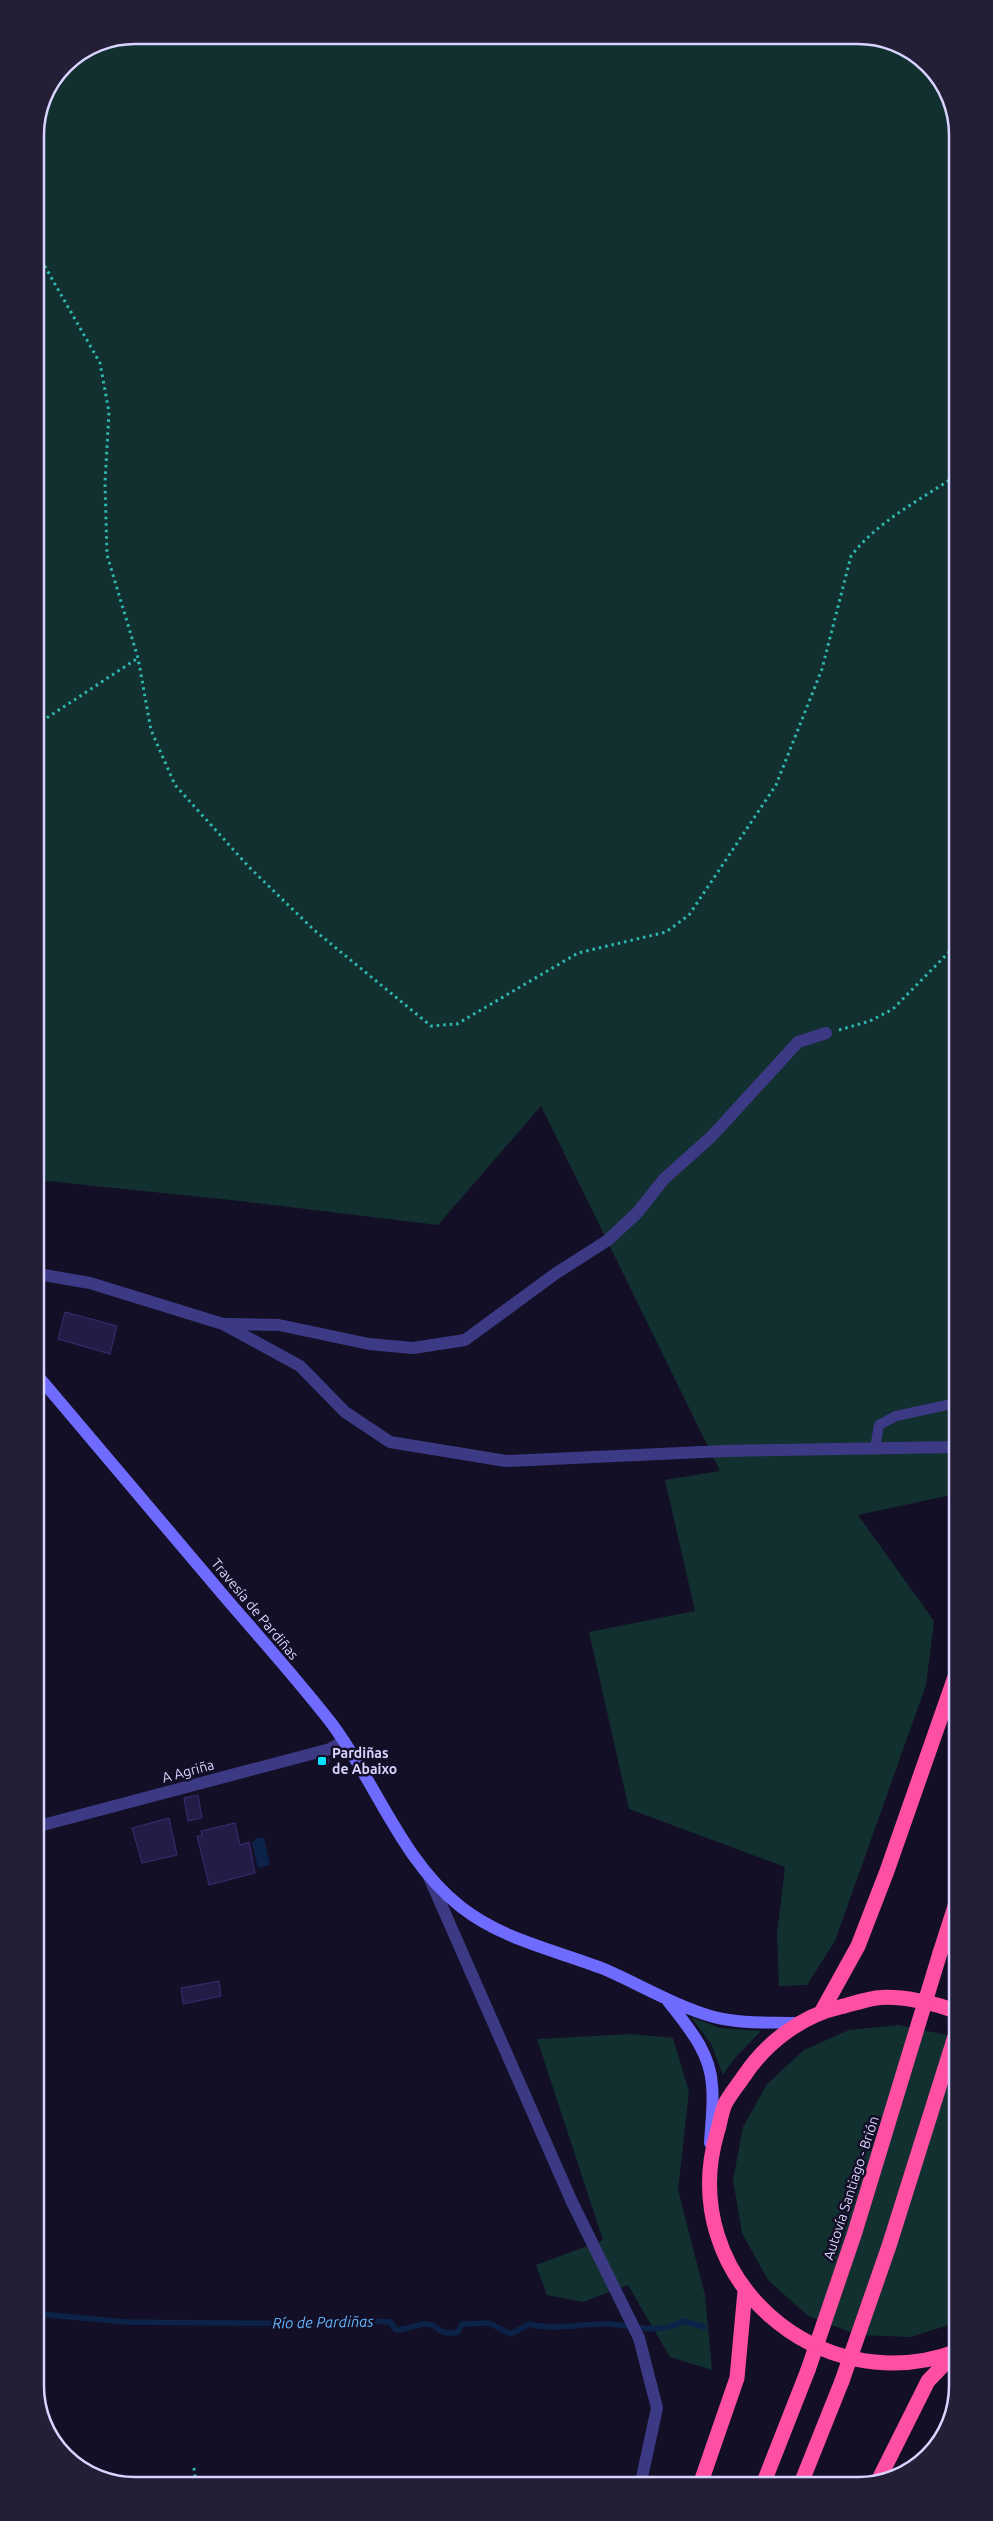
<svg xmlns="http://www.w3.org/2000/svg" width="993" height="2521" font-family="Ubuntu,sans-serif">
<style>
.green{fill:#12302f}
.water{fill:#0c2248}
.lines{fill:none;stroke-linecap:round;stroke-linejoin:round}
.stream{stroke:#0c2248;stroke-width:5.5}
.building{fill:#241b47;stroke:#3b2d73}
.path{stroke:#2fb8b0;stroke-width:3;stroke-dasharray:2.5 4;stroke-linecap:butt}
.lane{stroke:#3d3a85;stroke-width:10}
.street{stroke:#3d3a85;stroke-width:12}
.secondary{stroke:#6f6bff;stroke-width:12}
.highway{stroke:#ff4fa3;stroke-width:15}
.highway-bridge{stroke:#ff4fa3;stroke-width:15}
.poi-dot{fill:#00e5ff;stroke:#130f26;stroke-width:2}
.labels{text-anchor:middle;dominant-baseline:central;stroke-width:5;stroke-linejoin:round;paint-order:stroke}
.street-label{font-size:14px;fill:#d9d4ff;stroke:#130f26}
.poi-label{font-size:14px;font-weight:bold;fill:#d9d4ff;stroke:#130f26;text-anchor:start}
.water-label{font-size:15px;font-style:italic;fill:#62b6ff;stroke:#130f26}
.rim{fill:none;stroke:#d9d4ff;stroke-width:2.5}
</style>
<rect width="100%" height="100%" fill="#130f26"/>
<path class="green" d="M134 35H865L919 56 953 103 956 1494 858 1515 934 1621 926 1685 835 1941 807 1985 779 1986 777 1934 785 1867 629 1809 589 1632 695 1611 665 1480 720 1471 541 1106 438 1225 231 1200 37 1180 35 128 45 91 64 64 97 42Z
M691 2017 720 2028 761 2031 733 2060 723 2075 711 2044Z
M898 2025 947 2035 957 2042 958 2322 911 2337 858 2335 808 2316 768 2280 742 2233 733 2180 743 2127 767 2084 804 2050 849 2030Z
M632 2034 673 2038 689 2092 678 2190 705 2295 712 2370 670 2357 628 2285 583 2302 547 2295 536 2265 603 2240 537 2039Z"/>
<path class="water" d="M257 1838H264L270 1865 258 1868 252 1843Z"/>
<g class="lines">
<path class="stream" d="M40 2314 126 2322 338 2324 373 2321 390 2322 396 2330C407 2330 415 2325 424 2324 440 2323 436 2337 458 2332L462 2324 489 2323 511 2334 529 2324C556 2331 581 2323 609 2324 636 2326 658 2335 684 2321L704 2327"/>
</g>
<path class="building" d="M65 1312 117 1326 110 1354 58 1339Z
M328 1758 329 1763 319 1765 318 1760Z
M198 1795 202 1818 188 1821 184 1798Z
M169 1818 177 1855 142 1863 132 1828Z
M235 1823 240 1845 249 1842 255 1873 209 1885 197 1836H202L201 1831Z
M219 1981 221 1996 183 2004 181 1988Z"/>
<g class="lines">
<path class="path" d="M35 249 100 363 109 412 105 483 107 555 138 658 151 730 175 785 249 867 314 930 431 1026 457 1024 578 953 666 932 689 915 776 785 822 669 851 556C877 522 918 501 954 477
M36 725 138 658
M839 1030 870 1021 893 1009 955 946
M194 2468 196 2485"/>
<path class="lane" d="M875 1448 879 1425 896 1416 956 1403"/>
<path class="street" d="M38 1274 90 1283 223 1324 300 1366 345 1412 390 1442 506 1461 724 1451 956 1447
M225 1324 279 1325 369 1344 413 1348 465 1340 555 1274 608 1240 637 1213 664 1179 712 1136 798 1042 826 1033
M39 1826 330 1749 344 1741
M429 1877 572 2202 639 2338 657 2408 641 2482"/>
<path class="secondary" d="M38 1376C100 1449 162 1522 224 1596 260 1638 298 1680 332 1724 376 1783 402 1861 461 1907 503 1940 555 1950 604 1969 641 1985 675 2006 714 2017 741 2024 770 2022 798 2023
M668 2001C687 2026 710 2051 712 2085 714 2104 711 2124 710 2143"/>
<path class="highway" d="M940 1953 957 1900
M822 2011 858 1946 887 1871 956 1674
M957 2012C937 2003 899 1995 876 1998 864 2000 852 2004 840 2007 801 2016 766 2043 744 2076 738 2085 730 2094 725 2104 721 2113 720 2124 717 2133 675 2277 819 2403 958 2351
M802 2481 842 2381
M878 2481 928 2381 955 2353
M701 2482 737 2378 745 2291
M764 2482 808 2370"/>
<path class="highway-bridge" d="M808 2370 855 2232 940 1953
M842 2381 889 2246 957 2030"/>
</g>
<rect class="poi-dot" x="317" y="1756" width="10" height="10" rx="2.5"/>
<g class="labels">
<g class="street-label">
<text transform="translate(255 1609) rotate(50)">Travesía de Pardiñas</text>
<text transform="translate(188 1771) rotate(-15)">A Agriña</text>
<text transform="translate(851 2188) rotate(-72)">Autovía Santiago - Brión</text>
</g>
<g class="poi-label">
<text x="332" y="1753">Pardiñas<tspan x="332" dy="16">de Abaixo</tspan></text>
</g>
<g class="water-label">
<text transform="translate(323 2322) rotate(-1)">Río de Pardiñas</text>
</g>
</g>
<path d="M0 0H993V2521H0ZM135 44H858A91 91 0 0 1 949 135V2386A91 91 0 0 1 858 2477H135A91 91 0 0 1 44 2386V135A91 91 0 0 1 135 44Z" fill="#231f37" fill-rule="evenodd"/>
<path class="rim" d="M135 44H858A91 91 0 0 1 949 135V2386A91 91 0 0 1 858 2477H135A91 91 0 0 1 44 2386V135A91 91 0 0 1 135 44Z"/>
</svg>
